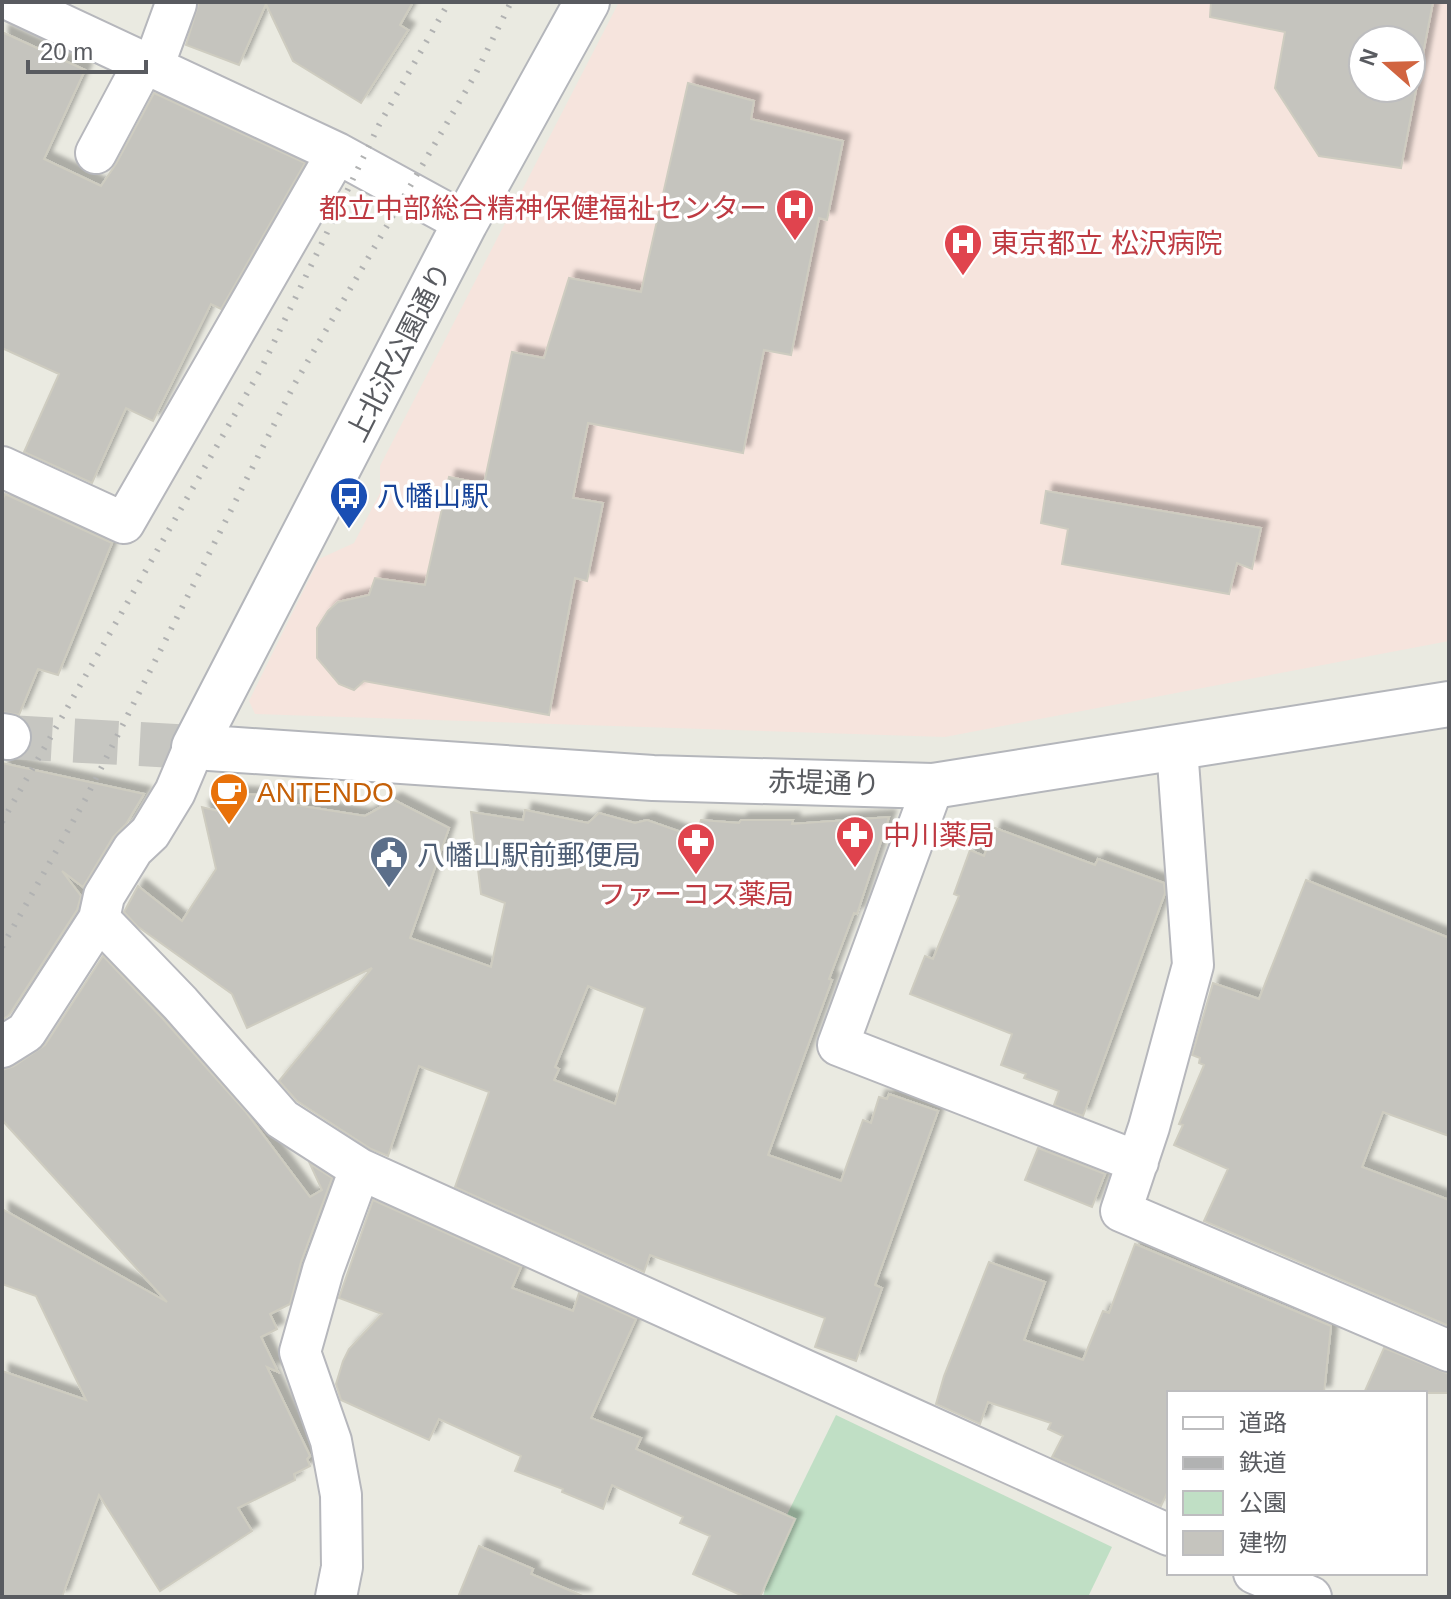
<svg xmlns="http://www.w3.org/2000/svg" width="1451" height="1599" font-family="Helvetica,'Noto Sans JP',sans-serif">
<style>
.medical{fill:#f6e4dd;fill-rule:evenodd}
.green{fill:#c0dfc5}
.building{fill:#c5c4be;stroke:#ceccc0;stroke-width:2;fill-rule:evenodd;filter:url(#shadow)}
.lines{fill:none;stroke-linecap:round;stroke-linejoin:round}
.secondary-tunnel{stroke:#c6c6c1;stroke-width:44;stroke-dasharray:44 22;stroke-linecap:butt}
.street-casing{stroke:#b6b7bc;stroke-width:44}
.secondary-casing{stroke:#b4b6bb;stroke-width:48}
.street{stroke:#fff;stroke-width:40}
.secondary{stroke:#fff;stroke-width:44}
.rail{stroke:#b1b2b2;stroke-width:6;stroke-dasharray:2 10;stroke-linecap:butt}
.labels{text-anchor:middle;dominant-baseline:central;stroke-width:7;stroke-linejoin:round;paint-order:stroke}
.health-label{font-size:28px;fill:#be3a42;stroke:#fff;text-anchor:start}
.street-label{font-size:28px;fill:#595b60;stroke:#fff}
.transit-label{font-size:28px;fill:#164399;stroke:#fff;text-anchor:start}
.food-label{font-size:28px;fill:#c56008;stroke:#fff;text-anchor:start}
.service-label{font-size:28px;fill:#4e5e75;stroke:#fff;text-anchor:start}
</style>
<defs>
<filter id="shadow"><feDropShadow dx="7" dy="-7" stdDeviation="2" flood-color="#0004"/></filter>
</defs>
<rect width="100%" height="100%" fill="#eaeae1"/>
<path class="medical" d="M619 2H1449V641L945 737 255 714 249 701 319 559 354 543 380 493V466ZM1363 40H1411V88H1363Z"/>
<path class="green" d="M836 1415 1112 1547 1088 1597H763L780 1529Z"/>
<path class="building" d="M199 2H413L400 25 408 30 361 103 293 61 266 4 239 65 186 45Z
M1211 2H1433L1401 168 1319 156 1275 88 1285 32 1210 17ZM1363 40H1411V88H1363Z
M2 32 85 70 44 159 101 186 116 164 154 93 305 163 221 309 211 304 153 421 126 408 92 483 24 452 59 374 2 348Z
M688 83 754 101 751 119 843 141 827 220 819 218 791 355 764 350 743 453 588 423 573 498 603 503 587 581 575 578 549 715 364 681 354 690 339 684 317 658V628L328 611 338 602 369 595 375 578 425 585 449 477 484 484 512 352 544 358 569 278 641 292Z
M1046 491 1261 528 1252 569 1237 563 1229 594 1062 564 1068 529 1041 523Z
M5 494 112 543 58 675 38 669 19 715 2 712V501Z
M2 763 144 794 126 824 113 837 83 887 62 871 81 896 77 910 9 1015 2 1020Z
M229 793 293 797 289 804 365 816 394 800 449 828 410 938 491 967 505 903 481 894 471 812 523 820 525 810 588 823 599 813 635 823 647 820 695 837 701 820 739 823 741 820H793L792 824 889 817 857 914 854 913 829 979 832 980 768 1155 841 1181 863 1120 871 1123 879 1097 887 1099 889 1094 938 1111 875 1285 882 1288 856 1361 815 1347 825 1318 650 1255 644 1272 455 1187 489 1092 419 1066 388 1156 371 1149 297 1101 279 1081 372 968 247 1028 232 994 137 926 124 912 138 886 182 921 216 869 202 807 222 812ZM588 986 645 1008 615 1104 554 1080 559 1069 555 1067Z
M995 828 1095 865 1098 859 1164 883 1165 893 1083 1116 1054 1105 1059 1091 1024 1078 1026 1074 1001 1065 1012 1034 910 994 925 956 933 959 959 896 954 894 970 850 984 856Z
M1306 880 1449 938V1136L1383 1112 1362 1167 1449 1200V1326L1204 1221 1228 1169 1174 1145 1183 1125 1179 1124 1204 1065 1199 1063 1200 1058 1192 1055 1213 983 1259 999Z
M103 956 163 1019 245 1111 310 1197 322 1190 310 1164 332 1178 301 1262 290 1304 270 1314 277 1329 261 1337 278 1372 267 1367 310 1456 307 1459 310 1466 294 1474 295 1480 238 1508 252 1531 160 1591 99 1495 62 1597H2V1371L86 1400 36 1296 2 1284V1209L167 1302 2 1120V1070L14 1066 45 1045Z
M1038 1148 1105 1174 1092 1207 1025 1180Z
M373 1200 521 1267 512 1288 573 1311 579 1293 636 1319 591 1418 641 1438 636 1449 795 1519 760 1597H745L693 1574 710 1536 680 1523 683 1517 612 1485 603 1509 562 1492 563 1489 515 1471 521 1456 439 1419 429 1440 341 1400 336 1384 343 1361 349 1349 382 1314 339 1298Z
M1135 1244 1331 1326 1324 1393H1169V1489L1161 1506 1052 1457 1063 1436 1048 1429 1051 1423 988 1402 980 1424 936 1404 944 1376 989 1262 1045 1282 1024 1340 1083 1360 1103 1311 1109 1313Z
M1384 1348 1449 1374V1393H1364Z
M479 1546 533 1569 531 1574 585 1597H458Z"/>
<g class="lines">
<path class="secondary-tunnel" d="M8 737 194 747"/>
<defs>
<path id="street" d="M14 2 337 153 465 223
M153 67 176 4
M96 153 144 63
M2 467 124 523 337 153
M1177 748 1193 965 1149 1127 1121 1211 1449 1351
M933 786 838 1045 1138 1162
M99 919 180 1003 282 1119 360 1169 1169 1535
M2 1047 26 1032 99 919 104 896 133 849 150 833 175 792 194 747
M1254 1573 1311 1597
M336 1597 342 1567 341 1495 331 1441 300 1352 323 1270 360 1169"/>
<path id="secondary" d="M587 2 465 223 194 747 653 778 933 786 1449 704
M2 736 8 737"/>
</defs>
<use href="#street" class="street-casing"/>
<use href="#secondary" class="secondary-casing"/>
<use href="#street" class="street"/>
<use href="#secondary" class="secondary"/>
<path class="rail" d="M2 822 262 367 379 125 449 2
M2 947 85 800 294 385 475 75 511 2"/>
</g>
<defs>
<symbol id="hospital-pin" viewBox="-11 -11 22 30"><path d="M0 17L-7.5 6A9.5 9.5 0 1 1 7.5 6Z" fill="#e0444e" stroke="#fff"/><path d="M-5-5h3v3.5h4V-5h3V5h-3V1.5h-4V5h-3Z" fill="#fff"/></symbol>
<symbol id="bus-pin" viewBox="-11 -11 22 30"><path d="M0 17L-7.5 6A9.5 9.5 0 1 1 7.5 6Z" fill="#1a4fb4" stroke="#fff"/><path d="M-5-6H5V4H4V6H2V4H-2V6H-4V4H-5ZM-3.5-4V0h7V-4ZM-3.5 1.2v1.5H-2V1.2ZM2 1.2v1.5H3.5V1.2Z" fill="#fff"/></symbol>
<symbol id="cafe-pin" viewBox="-11 -11 22 30"><path d="M0 17L-7.5 6A9.5 9.5 0 1 1 7.5 6Z" fill="#e8710a" stroke="#fff"/><path d="M-5.5-4.5H6V0H3Q3 3.5 0 3.5H-2.5Q-5.5 3.5-5.5 0ZM3-3.2v2h1.7v-2ZM-6 4.5H4V6H-6Z" fill="#fff"/></symbol>
<symbol id="pharmacy-pin" viewBox="-11 -11 22 30"><path d="M0 17L-7.5 6A9.5 9.5 0 1 1 7.5 6Z" fill="#e0444e" stroke="#fff"/><path d="M-2-6h4v4h4v4h-4v4h-4v-4h-4v-4h4Z" fill="#fff"/></symbol>
<symbol id="civic-pin" viewBox="-11 -11 22 30"><path d="M0 17L-7.5 6A9.5 9.5 0 1 1 7.5 6Z" fill="#5c6f8a" stroke="#fff"/><path d="M-.6-6.5H3V-4.5H.6V-3L4-1V1h2V6H-6V1h2V-1L-.6-3ZM-1.2 2.5V6h2.4V2.5Z" fill="#fff"/></symbol>
</defs>
<g fill-rule="evenodd">
<use href="#hospital-pin" x="773" y="186" width="44" height="60"/>
<use href="#hospital-pin" x="941" y="221" width="44" height="60"/>
<use href="#bus-pin" x="327" y="474" width="44" height="60"/>
<use href="#cafe-pin" x="207" y="770" width="44" height="60"/>
<use href="#pharmacy-pin" x="833" y="813" width="44" height="60"/>
<use href="#pharmacy-pin" x="674" y="820" width="44" height="60"/>
<use href="#civic-pin" x="367" y="833" width="44" height="60"/>
</g>
<g class="labels">
<g class="health-label">
<text x="767" y="208" text-anchor="end">都立中部総合精神保健福祉センター</text>
<text x="991" y="243">東京都立 松沢病院</text>
<text x="883" y="835">中川薬局</text>
<text x="696" y="894" text-anchor="middle">ファーコス薬局</text>
</g>
<g class="street-label">
<text transform="translate(399 352) rotate(-63)">上北沢公園通り</text>
<text transform="translate(824 783) rotate(2)">赤堤通り</text>
</g>
<g class="transit-label">
<text x="377" y="496">八幡山駅</text>
</g>
<g class="food-label">
<text x="257" y="792">ANTENDO</text>
</g>
<g class="service-label">
<text x="417" y="855">八幡山駅前郵便局</text>
</g>
</g>
<rect width="1451" height="1599" fill="none" stroke="#595b60" stroke-width="8"/>
<rect x="1167" y="1391" width="260" height="184" fill="#ffffff" stroke="#bdbdbf" stroke-width="2"/>
<rect x="1183" y="1417" width="40" height="12" fill="#ffffff" stroke="#bdbdbf" stroke-width="2"/>
<text x="1239" y="1431" font-size="24" fill="#595b60">道路</text>
<rect x="1183" y="1457" width="40" height="12" fill="#b1b2b2" stroke="#bdbdbf" stroke-width="2"/>
<text x="1239" y="1471" font-size="24" fill="#595b60">鉄道</text>
<rect x="1183" y="1491" width="40" height="24" fill="#c0dfc5" stroke="#bdbdbf" stroke-width="2"/>
<text x="1239" y="1511" font-size="24" fill="#595b60">公園</text>
<rect x="1183" y="1531" width="40" height="24" fill="#c5c4be" stroke="#bdbdbf" stroke-width="2"/>
<text x="1239" y="1551" font-size="24" fill="#595b60">建物</text>
<g transform="translate(1387 64) rotate(290)"><circle r="38" fill="#ffffff" stroke="#bdbdbf" stroke-width="2"/>
<path d="M0-6L14 30L0 20L-14 30Z" fill="#d16440"/>
<text y="-12" font-size="22" font-weight="bold" text-anchor="middle" fill="#595b60">N</text>
</g>
<path d="M28 60v12h118v-12" fill="none" stroke="#595b60" stroke-width="4"/>
<text x="40" y="60" font-size="24" fill="#595b60" stroke="#ffffff" stroke-width="6" paint-order="stroke">20 m</text>
</svg>
